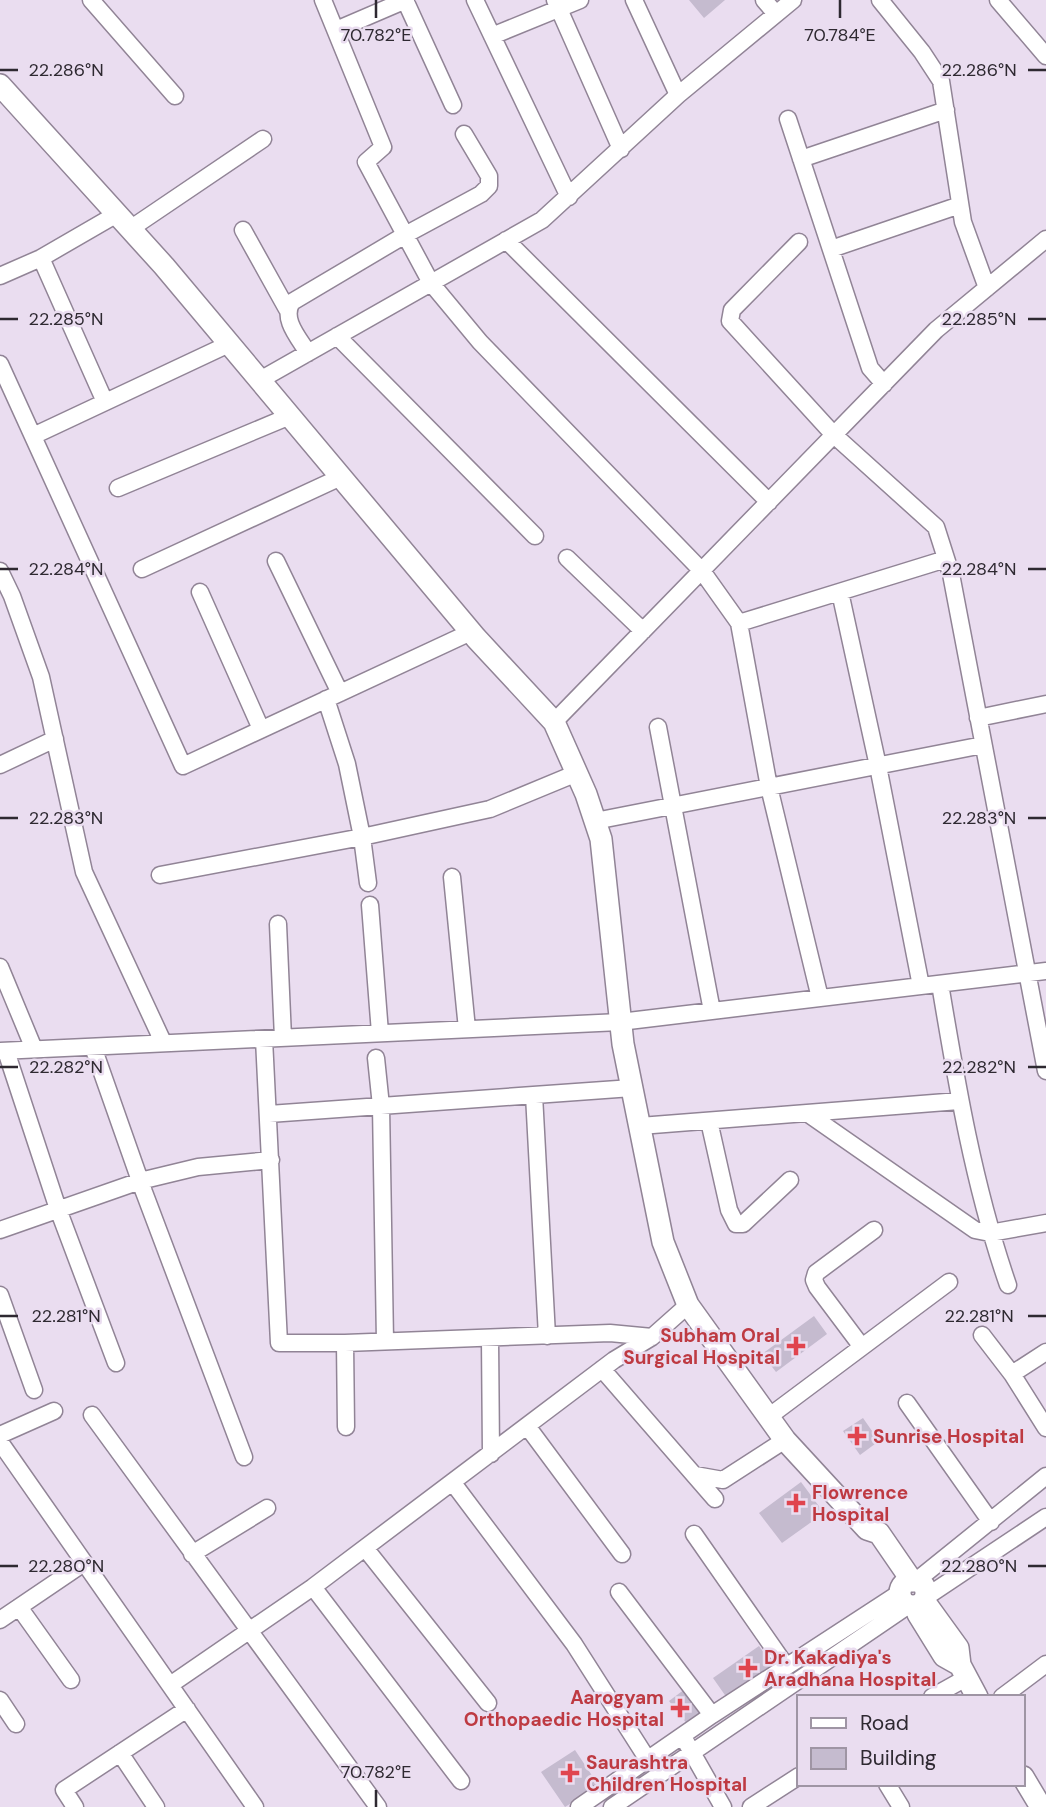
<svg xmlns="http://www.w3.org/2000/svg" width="1046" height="1807" font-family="'DM Sans',sans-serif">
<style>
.building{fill:#c5bbcf}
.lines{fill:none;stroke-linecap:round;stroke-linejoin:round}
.minor-casing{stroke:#918496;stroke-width:19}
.major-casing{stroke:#918496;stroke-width:24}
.minor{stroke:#fff;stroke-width:16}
.major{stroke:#fff;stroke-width:21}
.ticks{fill:none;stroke:#2e2931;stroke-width:2.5}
.health-dot{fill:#e0444e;stroke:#eaddf0;stroke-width:2.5}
.labels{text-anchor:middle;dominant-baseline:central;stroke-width:5;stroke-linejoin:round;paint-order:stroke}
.health-label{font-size:19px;font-weight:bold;fill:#be3a42;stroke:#eaddf0;text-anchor:start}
.ticks-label{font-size:18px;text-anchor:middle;fill:#2e2931;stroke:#eaddf0;stroke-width:5;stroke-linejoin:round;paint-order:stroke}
</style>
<rect width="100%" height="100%" fill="#eaddf0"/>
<path class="building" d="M689 0H725L704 18Z
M814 1316 827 1334 776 1372 762 1354Z
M863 1418 879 1441 860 1455 843 1431Z
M801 1482 824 1513 782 1543 759 1513Z
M759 1646 773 1665 727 1698 713 1678Z
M685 1689 704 1713 688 1725 669 1701Z
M575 1750 599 1786 565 1807 541 1772Z"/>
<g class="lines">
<defs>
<path id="minor" d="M91 0 175 96
M323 0 383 147 366 162 431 283 480 342 702 571 739 623 946 559
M405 0 453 105
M475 0 569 197
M555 0 621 149
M634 0 678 95
M764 0 776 14
M880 0 922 52 941 81 963 222 987 288
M998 0 1046 56
M336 30 406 0
M492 36 580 0
M788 119 870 368 884 384
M801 159 946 110
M130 229 263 139
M243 230 287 309
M506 240 769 502
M799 242 732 310 730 321 834 435 936 527 951 574 1046 1071
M831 249 960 205
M41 258 105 402
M0 276 41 258 117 214
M337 336 535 536
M308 353C299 338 281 319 292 302L405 235 481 194 489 186V176L464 134
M0 364 183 766 471 632
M260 380 542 220 678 95 793 0
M33 436 229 344
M118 488 290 416
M567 558 643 631
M276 561 340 693
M142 569 341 477
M0 571 12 596 41 677 84 872 163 1042
M200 592 261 729
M840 592 878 766 921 986
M739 623 769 787 820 998
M326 699 347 764 362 837 490 809 577 773
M978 718 1046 704
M554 722 936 330 1046 239
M658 727 712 1011
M0 765 55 739
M595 821 983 745
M160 875 362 837 368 883
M452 877 467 1029
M370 905 380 1033
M278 924 283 1038
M0 967 34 1049
M940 984C957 1086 974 1187 1008 1285
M264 1039 279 1343H345L610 1333 652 1337
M93 1047 144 1192 244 1457
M0 1051 620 1022 1046 971
M6 1051 58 1209 116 1363
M376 1058 381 1106 385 1341
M534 1095 547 1336
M807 1113 975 1230 990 1233 1046 1223
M269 1114 632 1088
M709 1121 729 1210 736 1224H743L790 1180
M640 1126 959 1101
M0 1230 140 1181 198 1167 271 1160
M0 1295 34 1390
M982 1335 1012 1374
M490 1339 491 1454
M345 1343 346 1427
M862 1347 817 1287 814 1280 816 1273 874 1230
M1046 1352 1012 1374 1046 1428
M602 1369 715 1499
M907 1403 991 1522
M92 1415 378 1807
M767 1418 949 1282
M527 1426 622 1554
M0 1435 54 1411
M0 1442 255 1807
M695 1475 723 1480 785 1440
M453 1483 574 1644 648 1760
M694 1534 786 1666
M365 1548 488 1703
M192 1554 267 1508
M916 1581 1046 1476
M313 1587 461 1781
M619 1592 712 1715
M926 1597 1046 1517
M19 1607 71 1680
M0 1620 84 1563
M170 1685 313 1587 614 1360 652 1337 688 1305
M932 1697 966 1678
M1002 1697 1046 1664
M0 1700 16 1724
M686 1742 723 1807
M120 1753 156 1807
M887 1784 901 1807
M75 1807 64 1790 187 1709
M579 1807 712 1715 901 1592
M612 1807 909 1605
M751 1807 799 1776"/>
<path id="major" d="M0 85 164 266 476 638 554 722 586 794 601 839 623 1044 663 1242 688 1305 785 1440 867 1529 879 1533 912 1581
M900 1593a13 13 0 1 1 26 0a13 13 0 1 1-26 0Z
M924 1601 958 1648 960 1665 977 1697
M918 1614 944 1656 960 1665
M1023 1777 1041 1807"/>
</defs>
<use href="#minor" class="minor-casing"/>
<use href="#major" class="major-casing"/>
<use href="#minor" class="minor"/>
<use href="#major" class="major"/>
</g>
<path class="ticks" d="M376 0V18M840 0V18M0 70H18M1028 70H1046M0 319H18M1028 319H1046M0 569H18M1028 569H1046M0 818H18M1028 818H1046M0 1067H18M1028 1067H1046M0 1316H18M1028 1316H1046M0 1566H18M1028 1566H1046M376 1790V1807"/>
<g class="health-dot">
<path d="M792.5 1335.5h7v7h7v7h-7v7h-7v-7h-7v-7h7z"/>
<path d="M853.5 1425.5h7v7h7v7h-7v7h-7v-7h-7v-7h7z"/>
<path d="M792.5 1492.5h7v7h7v7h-7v7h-7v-7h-7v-7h7z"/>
<path d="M744.5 1657.5h7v7h7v7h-7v7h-7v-7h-7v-7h7z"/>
<path d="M676.5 1697.5h7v7h7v7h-7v7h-7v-7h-7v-7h7z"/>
<path d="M566.5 1762.5h7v7h7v7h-7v7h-7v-7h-7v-7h7z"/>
</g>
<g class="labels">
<g class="health-label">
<text x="780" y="1335" text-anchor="end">Subham Oral<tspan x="780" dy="22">Surgical Hospital</tspan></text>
<text x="873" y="1436">Sunrise Hospital</text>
<text x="812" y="1492">Flowrence<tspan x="812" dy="22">Hospital</tspan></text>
<text x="764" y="1657">Dr. Kakadiya's<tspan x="764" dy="22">Aradhana Hospital</tspan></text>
<text x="664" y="1697" text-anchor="end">Aarogyam<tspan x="664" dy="22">Orthopaedic Hospital</tspan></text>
<text x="586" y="1762">Saurashtra<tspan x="586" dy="22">Children Hospital</tspan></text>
</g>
</g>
<g class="ticks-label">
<text x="376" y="41">70.782°E</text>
<text x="840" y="41">70.784°E</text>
<text x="66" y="76">22.286°N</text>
<text x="979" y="76">22.286°N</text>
<text x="66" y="325">22.285°N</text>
<text x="979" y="325">22.285°N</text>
<text x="66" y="575">22.284°N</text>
<text x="979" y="575">22.284°N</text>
<text x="66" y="824">22.283°N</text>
<text x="979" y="824">22.283°N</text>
<text x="66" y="1073">22.282°N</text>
<text x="979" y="1073">22.282°N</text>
<text x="66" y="1322">22.281°N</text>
<text x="979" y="1322">22.281°N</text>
<text x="66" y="1572">22.280°N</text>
<text x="979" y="1572">22.280°N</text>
<text x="376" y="1778">70.782°E</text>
</g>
<rect x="797" y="1695" width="228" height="91" fill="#eaddf0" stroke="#9f95a4" stroke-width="2"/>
<rect x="811" y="1718" width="35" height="10" fill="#ffffff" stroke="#9f95a4" stroke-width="2"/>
<text x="860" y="1730" font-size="21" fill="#2e2931">Road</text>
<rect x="811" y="1748" width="35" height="21" fill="#c5bbcf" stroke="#9f95a4" stroke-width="2"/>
<text x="860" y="1765" font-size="21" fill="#2e2931">Building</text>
</svg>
